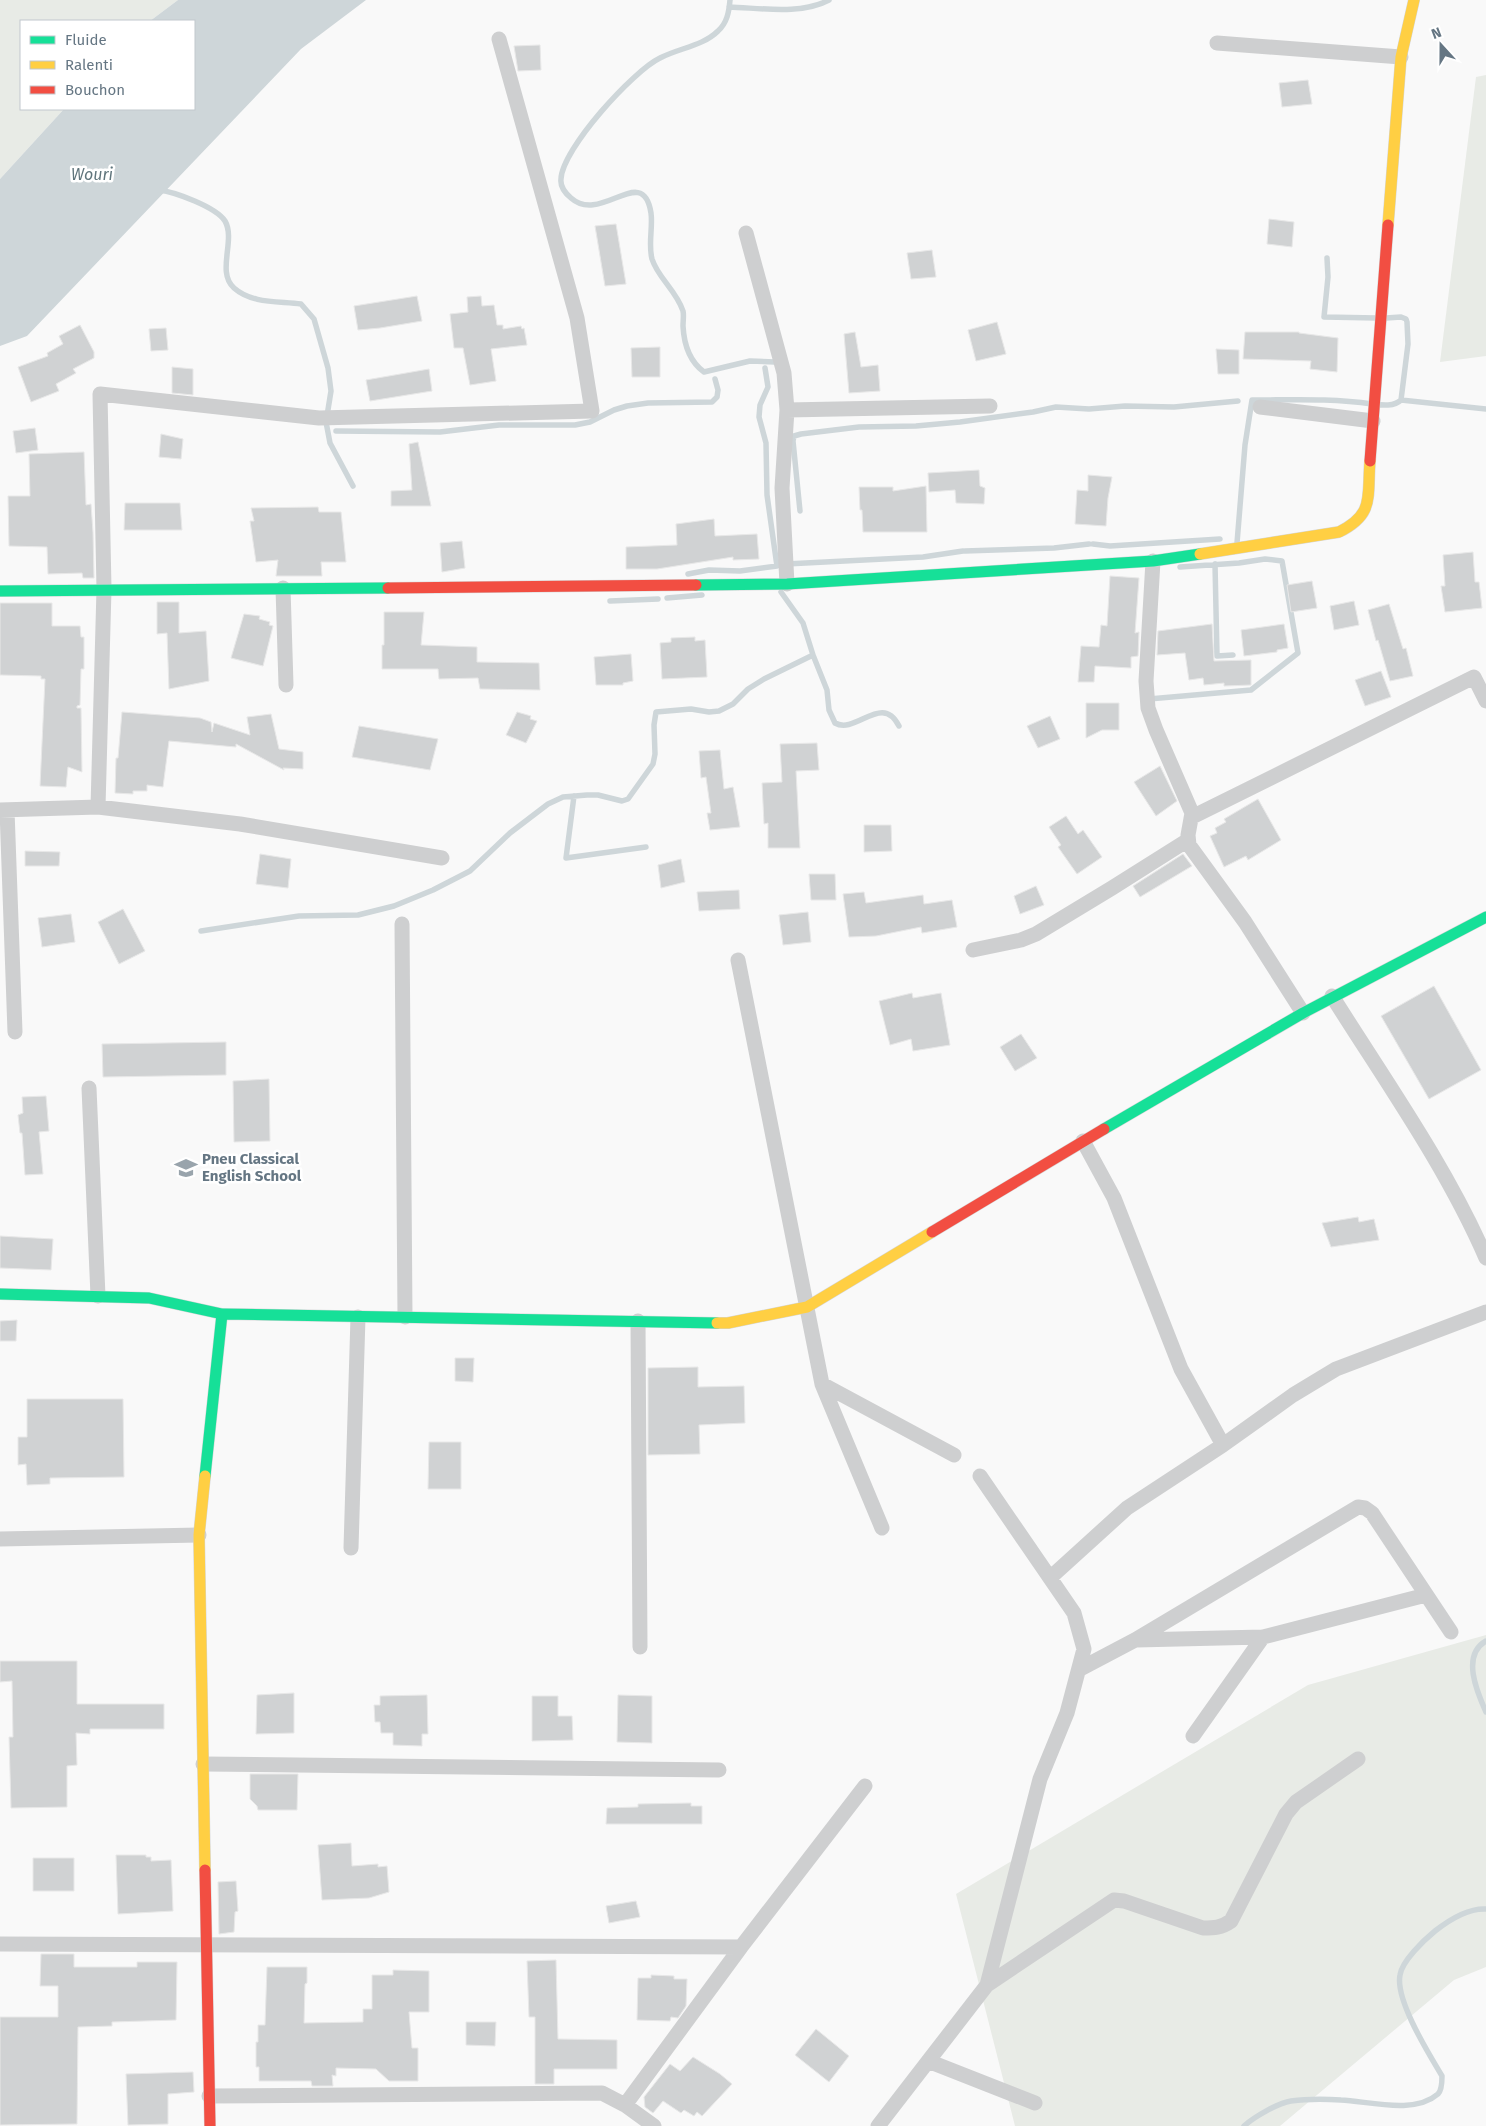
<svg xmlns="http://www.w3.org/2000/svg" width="1486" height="2126" font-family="'Fira Sans',sans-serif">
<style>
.green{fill:#e8ebe6}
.water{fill:#ced6d9}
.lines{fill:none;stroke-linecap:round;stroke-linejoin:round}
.stream{stroke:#ced6d9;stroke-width:5.5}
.building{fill:#d0d2d3;stroke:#e8e8e8}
.fast-casing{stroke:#d5d6d7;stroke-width:12}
.slow-casing{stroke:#d5d6d7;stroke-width:12}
.jam-casing{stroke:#d5d6d7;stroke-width:12}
.street{stroke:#cecfd0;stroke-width:15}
.fast{stroke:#16e098;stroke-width:11}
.slow{stroke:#ffcf43;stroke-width:11}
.jam{stroke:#f24e42;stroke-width:11}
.labels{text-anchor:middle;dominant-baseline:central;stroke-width:5;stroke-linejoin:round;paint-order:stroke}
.poi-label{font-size:15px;font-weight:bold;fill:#657683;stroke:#fff;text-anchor:start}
.water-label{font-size:16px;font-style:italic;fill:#60757c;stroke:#fff}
</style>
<rect width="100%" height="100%" fill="#f9f9f9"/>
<path class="green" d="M0 0H178L150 21H21V109H64L0 179Z
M1486 75V356L1440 362 1476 77Z
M1486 1635V1967L1454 1980 1280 2126H1015L956 1894 1308 1685Z"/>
<path class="water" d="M178 0H366L301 49 27 336 0 346V179L64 109H194V21H150Z"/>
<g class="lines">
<path class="stream" d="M730 0C729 12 727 23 718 31 703 46 679 48 660 58 633 71 562 149 561 179 560 187 565 193 571 198 601 225 643 162 651 213 653 228 648 244 652 259 658 278 676 290 683 311 684 315 683 321 683 326 684 345 689 361 704 372L750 361 775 362
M729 7C761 8 801 15 829 0
M159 190C175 192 216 207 225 221 236 240 216 272 234 288 252 304 279 301 301 304L314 319 328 368 331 391 326 422 330 443 353 486
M1327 258 1328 277 1324 317 1377 318
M1386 318 1401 317 1406 319 1407 322 1408 344 1401 400
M336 431 440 432 499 425H575L590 422 614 410 627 406 648 403 712 402 717 397 718 390 715 379
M800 511 793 441 794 436 801 434 859 427 916 426 960 422 1033 412 1056 407 1089 409 1125 406 1174 407 1238 401
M1237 543 1245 445 1252 400C1292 400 1332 398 1372 404 1381 405 1394 407 1401 400L1486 409
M1093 544 1110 546 1220 539
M965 551 1054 548 1089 544
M786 564 923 557 963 551
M1215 564 1217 656 1233 655
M688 574 709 570 740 571 777 566 767 495 766 443 759 417 760 405 768 387 765 368
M781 592 803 623 813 655 827 690 829 710 835 723C856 735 882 692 899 726
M667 598 702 595
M610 601 658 599
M1149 699 1251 690 1298 653 1282 561 1265 559 1239 563 1180 567
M574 796 566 858 646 847
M201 931 299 916 358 915 394 906 433 890 470 871 510 833 548 804 563 797 587 795H598L622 801 628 799 653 764 655 754 654 725 656 712 691 709 709 712 719 711 733 704 748 689 764 679 813 655
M1486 1641C1461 1655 1477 1692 1486 1712
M1244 2126C1254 2117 1278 2103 1291 2101 1306 2099 1325 2099 1341 2100 1368 2101 1414 2115 1438 2094 1442 2090 1442 2082 1442 2076 1429 2054 1395 2000 1400 1975 1402 1961 1424 1940 1435 1931 1449 1920 1467 1908 1486 1909"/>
</g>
<path class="building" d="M540 45 541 70 518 71 514 46Z
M1308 80 1312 104 1282 107 1279 83Z
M1269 219 1294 222 1292 247 1267 244Z
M616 224 626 284 605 286 595 226Z
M932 250 936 277 911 279 907 253Z
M417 296 422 321 380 328 358 330 354 306Z
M481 296 482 306 494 305 497 325H503V329L521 326 522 329 524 328 527 345 491 349 496 381 470 385 463 348H454L450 314 468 312 467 297Z
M997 322 1006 354 976 361 968 330Z
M80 325 94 352V358L73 369 76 373 56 384 59 391 31 402 18 367 48 356 47 353 63 344 59 336Z
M166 328 168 350 151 351 149 329Z
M855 332 861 367 878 365 880 391 849 393 844 334Z
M1245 332H1299V333L1338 338 1337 372 1310 369 1311 361 1243 359Z
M660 347V377H632L631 348Z
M1216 349 1239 350V374H1218Z
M172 367 193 369V395L172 393Z
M429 369 432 391 370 401 366 380Z
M35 428 38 450 16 453 13 431Z
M161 434 183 439 181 459 159 457Z
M418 442 431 506H391V491L412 490 409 444Z
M84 452 86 505 91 504 93 532 94 578H83L82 573 48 574 47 547 9 546 8 496H30L29 454Z
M979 470 980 486 985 488 984 504 956 503 955 490 929 492 928 473Z
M1088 475 1112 477 1108 498 1106 526 1075 524 1077 490 1088 491Z
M926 486 927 532H863L862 510H860L859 487H893V491Z
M125 503H180L182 530H124Z
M318 507 319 512H341L346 562H321L322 576H276L278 560 256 562 250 521H254L251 508Z
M714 519 715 536 757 534 759 559 733 560V557L657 569H626V547L677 545 676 524Z
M462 541 465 568 442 572 440 543Z
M1473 552 1475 582H1479L1482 608 1445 612 1441 586H1445L1443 555Z
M1110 576 1139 578 1135 633 1139 632 1138 656 1131 657V668L1095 666 1094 682H1078L1081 646 1099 647 1101 625 1107 626Z
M1312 581 1317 608 1291 612 1287 585Z
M1354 601 1359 625 1334 630 1330 606Z
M157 602H179V633L206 631 209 681 169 689 167 633 157 634Z
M0 603H52V626H80L81 637H84V669H81L80 705 77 706V708H81L82 772 68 767 66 787 40 786 45 679H41V676L0 675Z
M1389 604 1403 649 1406 648 1413 676 1390 681 1378 640 1376 641 1368 610Z
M384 612H424L421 645 477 647V662L539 663 540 690 480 689 478 678 439 679 438 669H382V645H384Z
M244 614 260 616 259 619 270 622 269 625 273 626 263 666 231 658Z
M1212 624 1214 661 1251 660V685L1224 686V683L1204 685 1203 678 1189 680 1185 653 1157 655 1158 631Z
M1284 624 1288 648 1277 650V652L1244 656 1241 630Z
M695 637V641L705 640 707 677 662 679 660 643 671 642V638Z
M631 654 633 681 623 683V685H596L594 657Z
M1381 671 1391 697 1365 706 1355 680Z
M1086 703H1119V730H1102L1086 738Z
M122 712 200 718 211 722 212 732 214 723 250 735 247 717 271 714 279 749 303 752V769L283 768 284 770 236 744V747L169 741 163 787 147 785V791H133V794L115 793 116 758H118Z
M517 712 531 716 530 719 537 721 526 743 506 735Z
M1050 716 1060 739 1038 748 1027 726Z
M359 726 438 739 430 770 352 757Z
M817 743 819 770 796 771 800 848H768V823L764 824 762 783 782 782 780 744Z
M720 750 724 789 733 787 740 827 710 830 707 813H711L706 777 701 778 699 751Z
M1160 766 1177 801 1156 816 1134 782Z
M1258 799 1281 840 1248 860 1246 856 1224 867 1210 836 1217 833 1215 828 1226 822 1224 819Z
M1066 816 1078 834 1083 830 1102 857 1077 874 1058 847 1061 845 1049 827Z
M864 825H891L892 851 864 852Z
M25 851 60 852 59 866H25Z
M260 854 291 859 288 888 256 884Z
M1183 854 1192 866 1140 897 1133 886Z
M681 859 685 882 661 888 658 865Z
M809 874H835L836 900H811Z
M1036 886 1044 905 1020 914 1014 896Z
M739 890 740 909 699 911 697 892Z
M864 892 866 903 923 895 924 904 952 900 957 927 922 933 921 927 876 936 849 937 843 894Z
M123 909 145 951 119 964 98 922Z
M808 912 811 942 783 945 779 915Z
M71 914 75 942 42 947 38 918Z
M1434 986 1481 1070 1429 1099 1381 1016Z
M912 993 913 998 941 993 950 1045 913 1051 911 1039 890 1045 879 1001Z
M1021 1034 1037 1058 1015 1071 1000 1047Z
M226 1042V1075L103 1077 102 1044Z
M269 1079 270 1141 234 1142 233 1081Z
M46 1096 49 1131 39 1132 43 1174 25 1175 22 1133H20L18 1115 23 1113 22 1097Z
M1358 1217 1359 1222 1374 1219 1379 1240 1331 1247 1322 1223Z
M0 1236 53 1239 51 1270 0 1268Z
M17 1320 16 1341H0V1321Z
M455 1358H474L473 1382 455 1381Z
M698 1367V1387L744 1386 745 1423 699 1425 700 1454 648 1455V1368Z
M27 1399H123L124 1477 50 1478V1484L27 1485 26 1464 18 1465V1437H27Z
M429 1442H461V1489H428Z
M0 1661H77V1704H164V1729H90V1734L76 1733 77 1765 67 1766V1807L11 1808 9 1737H13L12 1681 0 1682Z
M294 1693V1733L256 1734 257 1695Z
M427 1695 428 1734H422V1746L393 1745V1733H381L380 1722H375L374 1705H380V1696Z
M618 1695 652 1696V1743L617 1742Z
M532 1696H558V1716H572L573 1740 532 1741Z
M250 1774H298L297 1810H258L257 1806 250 1799Z
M691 1803V1806H702V1824H606L607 1808 638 1807V1804Z
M351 1843 352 1866 378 1864V1867L387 1866 389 1892 369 1898 322 1900 318 1845Z
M116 1855H146V1857H151V1861L171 1860 173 1911 118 1914Z
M33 1858H74V1891H33Z
M236 1881 238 1911 235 1912 234 1932 219 1934 218 1882Z
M636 1901 640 1917 609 1923 606 1906Z
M41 1954H74V1967H137V1962H177L176 2020 112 2022V2026L78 2027 77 2124 0 2125V2017H58V1986H40Z
M556 1960 558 2039 617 2040V2069H554V2084H535V2017H529L527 1961Z
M267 1967H307V1983L305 1984 304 2023 363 2022V2009H372V1975H393V1970L429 1971V2012H409L412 2048H418V2081H389L376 2069 336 2068V2076L332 2075 333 2086H312L311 2081H259V2067H256V2042H258V2025H265Z
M651 1975 674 1976V1979H687L686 2006 678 2018 671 2017 670 2021 637 2020 638 1978H651Z
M466 2022H496L495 2046 466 2045Z
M816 2029 849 2056 829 2082 795 2055Z
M693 2057 720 2074 732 2084 702 2116 697 2112 694 2116 684 2110 681 2113 663 2101 653 2113 645 2107 644 2097 670 2064 680 2071Z
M193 2072 194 2092 168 2094V2124L128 2125 126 2074Z"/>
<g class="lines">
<defs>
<path id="fast" d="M696 585 787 584 1153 561 1200 554
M0 591 388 588
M1104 1129 1303 1013 1486 917
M0 1294 149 1298 222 1314 205 1476
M222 1314 717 1323"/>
<path id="slow" d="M1388 225 1401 57 1414 0
M1200 554 1339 532C1375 514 1367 497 1370 461
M717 1323H728L807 1307 932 1232
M205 1476 199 1535 205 1870"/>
<path id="jam" d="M1370 461 1388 225
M388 588 696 585
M932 1232 1104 1129
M205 1870 210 2126"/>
</defs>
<use href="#fast" class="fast-casing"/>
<use href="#slow" class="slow-casing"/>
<use href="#jam" class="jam-casing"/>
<path class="street" d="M1217 43 1401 57
M746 233 784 373 787 410 782 488 787 584
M1260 407 1373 421
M787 410 990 406
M1153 561 1146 681 1148 708 1156 730 1192 813 1188 835 1189 845 1245 922 1303 1013
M283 588 286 685
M98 807 104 589 100 394 319 418 592 411 577 318 499 39
M0 810 98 807 240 824 442 858
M7 810 15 1032
M1192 817 1474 677 1486 701
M402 924 405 1317
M973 950 1021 940 1036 934 1112 888 1188 840
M738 960 822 1384 882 1528
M1332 996C1386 1082 1446 1166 1486 1258
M89 1088 98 1296
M1083 1141 1114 1198 1181 1369 1223 1445
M638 1321 640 1647
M822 1384 954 1455
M0 1539 199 1535
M351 1548 358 1317
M1051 1577 1127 1508 1223 1445 1293 1395 1336 1369 1486 1312
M1136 1640 1263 1637 1426 1595
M1080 1669 1135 1640 1358 1507 1365 1508 1372 1513 1451 1632
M1193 1736 1263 1637
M203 1764 719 1770
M0 1944 741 1947
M987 1985 1114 1900 1124 1901 1203 1928C1214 1928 1221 1928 1231 1921L1286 1814 1296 1802 1358 1759
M928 2061 1035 2103
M209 2096 602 2093 625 2105 654 2126
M625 2105 741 1947 865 1786
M878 2126 987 1985 1040 1779 1067 1713 1084 1649 1074 1613 980 1476"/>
<use href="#fast" class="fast"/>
<use href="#slow" class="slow"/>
<use href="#jam" class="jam"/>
</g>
<defs>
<symbol id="school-bare" viewBox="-9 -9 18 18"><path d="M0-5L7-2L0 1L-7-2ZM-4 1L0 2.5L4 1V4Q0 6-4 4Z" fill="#99a4ac" stroke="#fff" stroke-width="2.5" paint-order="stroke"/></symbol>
</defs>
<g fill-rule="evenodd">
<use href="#school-bare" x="170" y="1152" width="32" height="32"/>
</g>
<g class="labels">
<g class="poi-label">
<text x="202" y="1159">Pneu Classical<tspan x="202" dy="17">English School</tspan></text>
</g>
<g class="water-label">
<text x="92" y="174">Wouri</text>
</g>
</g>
<rect x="20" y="20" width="175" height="90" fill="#ffffff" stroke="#c1c8cd"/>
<rect x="30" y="36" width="25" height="8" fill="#16e098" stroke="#c1c8cd"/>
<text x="65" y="45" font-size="15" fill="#657683">Fluide</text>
<rect x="30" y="61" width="25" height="8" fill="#ffcf43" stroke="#c1c8cd"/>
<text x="65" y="70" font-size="15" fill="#657683">Ralenti</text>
<rect x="30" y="86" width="25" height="8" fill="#f24e42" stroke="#c1c8cd"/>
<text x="65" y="95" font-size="15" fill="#657683">Bouchon</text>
<g transform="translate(1441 45) rotate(339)" stroke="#ffffff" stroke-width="4" paint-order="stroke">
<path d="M0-4L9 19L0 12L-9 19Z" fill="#657683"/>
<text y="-8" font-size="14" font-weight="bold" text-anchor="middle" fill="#657683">N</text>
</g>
</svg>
